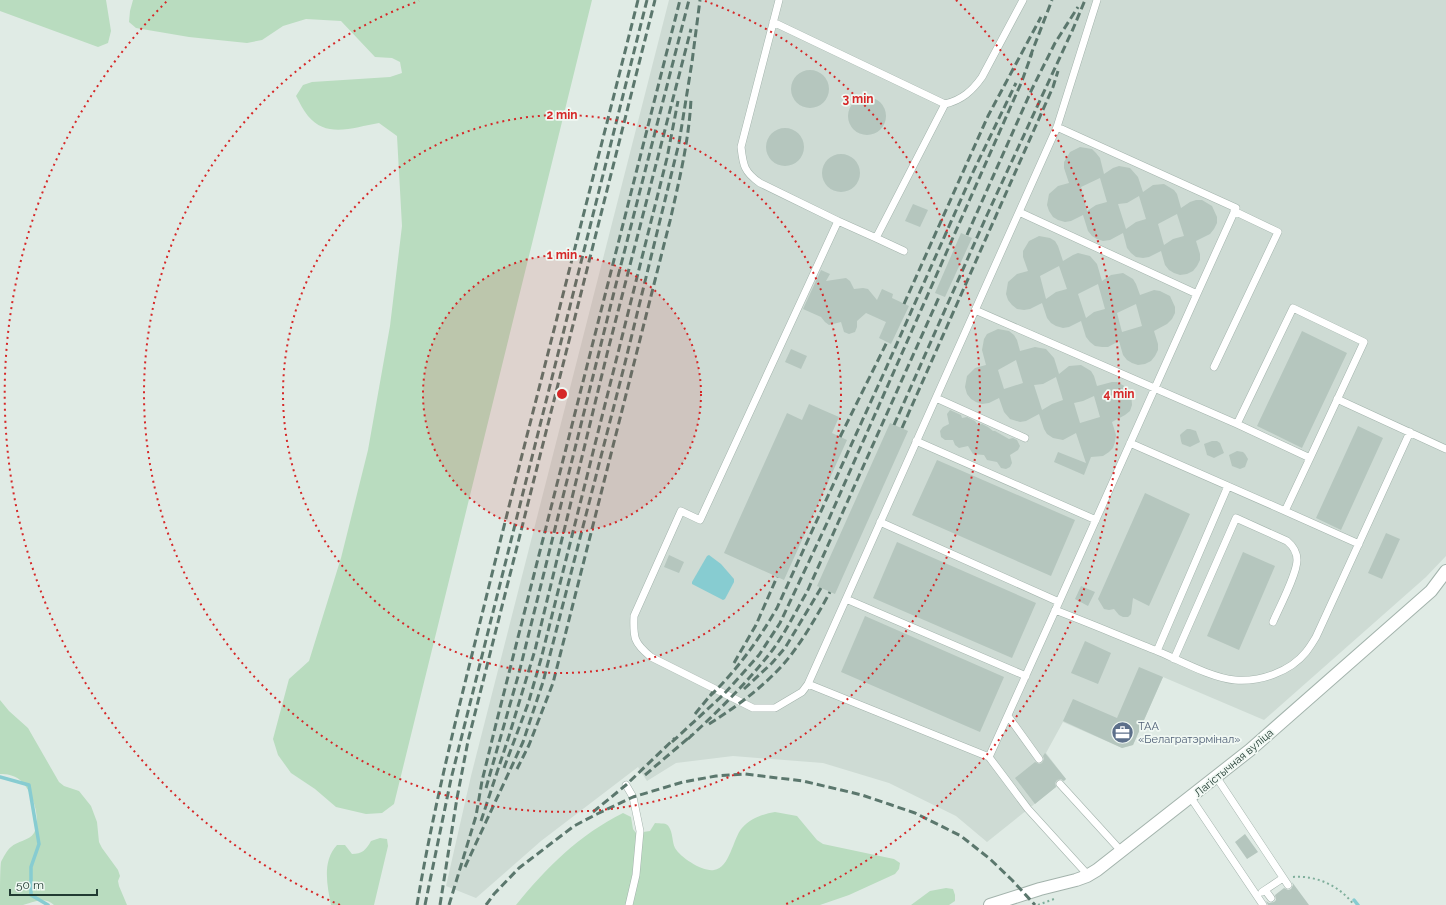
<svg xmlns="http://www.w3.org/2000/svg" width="1446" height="905" font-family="Raleway,sans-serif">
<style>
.built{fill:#cedbd4}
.green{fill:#b9dcbf}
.water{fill:#87ccd1}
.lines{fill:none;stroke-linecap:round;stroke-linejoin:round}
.stream{stroke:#87ccd1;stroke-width:3.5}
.building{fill:#b5c6be;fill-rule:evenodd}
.service-casing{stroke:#a3b3ac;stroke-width:8}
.tertiary-casing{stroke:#a3b3ac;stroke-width:14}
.path{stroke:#80af9c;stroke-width:2;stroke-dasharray:2 3;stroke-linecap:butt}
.service{stroke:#fff;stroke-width:7}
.tertiary{stroke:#fff;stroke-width:12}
.rail{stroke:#5b776d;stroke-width:3;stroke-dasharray:8 4;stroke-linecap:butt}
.ring{fill:none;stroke:#d62828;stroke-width:2;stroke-dasharray:2 4}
.labels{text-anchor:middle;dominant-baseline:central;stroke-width:3.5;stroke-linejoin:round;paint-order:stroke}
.service-label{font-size:11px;fill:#4e5e75;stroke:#f0f8f3;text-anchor:start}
.street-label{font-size:11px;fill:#213b32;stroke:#f0f8f3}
.centre{fill:#d62828;stroke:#f0f8f3;stroke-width:2}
.ring-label{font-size:12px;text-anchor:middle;font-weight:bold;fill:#d62828;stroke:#f0f8f3;stroke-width:3.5;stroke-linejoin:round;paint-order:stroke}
</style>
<rect width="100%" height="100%" fill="#e0ebe5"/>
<path class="built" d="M669 0H1446V556L1426 577 1264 720 1163 677 1133 745 1122 748 1063 722 1046 753 1066 779 987 842 956 816 889 783 823 763 733 756 676 763 647 781 638 767 541 841 476 898 446 886 471 776Z"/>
<path class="green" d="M0 0H106L111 31 108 43 98 47 0 11Z
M133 0H592L394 804 382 813 366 814 336 807 315 789 291 773 278 755 273 739 289 679 309 661 341 558 368 450 390 326 402 226 397 136 379 123C354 127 327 139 308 116 303 110 300 103 296 96L303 85 312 82 390 77 402 73 400 62 392 58 375 57 341 21 306 19 283 26 262 40 247 43 189 37 136 28 129 22 130 11Z
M0 700 9 711 28 728 59 782 64 786 79 791 91 806 97 822 99 842 102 848 118 870 120 876 118 881 119 886 127 905H54C44 896 34 902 23 905 16 905 7 905 0 905 0 896 0 869 1 862 3 858 7 850 11 847 17 841 29 841 34 833 42 819 32 790 20 780 14 775 7 774 0 774Z
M775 812 797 816 817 840 823 844 894 859 900 863 899 869 895 874 849 895 820 905H516C547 867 579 835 623 813L631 817 633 829 636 833 650 831 655 823C660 824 667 822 669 827 673 833 672 842 675 848 681 858 703 872 714 870 730 868 733 838 742 828 751 818 763 814 775 812Z
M380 838 387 839 388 846 374 905H331C327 885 322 861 337 845H345L352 854C362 854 366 850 371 841Z
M946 888 953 889 955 895V901L949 905H911L930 891Z"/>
<path class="water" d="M709 555 721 564 734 579V582L725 599 723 600 692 584V582L707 556Z"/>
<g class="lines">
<path class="stream" d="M0 777 29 785 39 844 31 867V895L48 905
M1354 900 1358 905"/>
</g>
<path class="building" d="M791 89a19 19 0 1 1 38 0a19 19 0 1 1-38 0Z
M848 116a19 19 0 1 1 38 0a19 19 0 1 1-38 0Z
M766 147a19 19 0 1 1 38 0a19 19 0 1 1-38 0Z
M1080 147 1092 149 1096 153 1100 158 1104 174 1113 168 1119 166 1130 168 1138 177 1143 192 1153 185 1164 184 1174 190 1177 194 1181 208 1190 202 1196 200H1202L1212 206 1217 217V223L1214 229 1210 234 1196 241 1200 254V260L1197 266 1193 271 1187 274 1180 275 1174 273 1169 270 1165 265 1161 251 1149 257 1143 258 1136 257 1131 253 1127 248 1123 233 1110 240 1103 241 1097 239 1092 236 1088 231 1083 215 1071 221 1065 222 1058 220 1053 217 1049 211 1047 205 1049 194 1058 186 1069 183 1064 168V162L1070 152ZM1100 178 1107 202 1096 205 1087 211 1081 187ZM1139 196 1146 219 1136 222 1126 229 1118 204 1127 203ZM1177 214 1184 236 1173 239 1164 245 1158 224Z
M822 173a19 19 0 1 1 38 0a19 19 0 1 1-38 0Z
M913 204 928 210 920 227 905 221Z
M961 233 972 238 945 297 935 293Z
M1039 236 1050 238 1055 241 1058 246 1063 261 1073 255 1078 253 1090 256 1097 264 1102 281 1111 275 1123 273 1133 279 1136 284 1140 295 1154 290 1160 291 1170 296 1175 307V313L1172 319 1167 324 1154 331 1158 344V350L1155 356 1151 361 1145 364 1138 365 1132 363 1127 360 1123 355 1119 341 1108 347H1102L1095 346 1090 342 1086 337 1081 321 1069 327 1063 328 1056 326 1051 323 1047 318 1042 303 1030 309 1024 310 1017 309 1012 305 1008 300 1006 294 1008 282 1017 274 1028 271 1023 257V251L1029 241ZM1059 266 1067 289 1056 292 1046 299 1040 276ZM1098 284 1105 309 1094 312 1086 318 1078 294ZM1136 304 1142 326 1122 332 1117 313Z
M821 270 830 274 826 281 846 278 850 281 854 289 863 288 868 289 877 300 882 289 893 294 892 298 909 306 891 344 879 338 886 322 866 313 857 321V327L855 332 849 334 844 332 841 322 829 325 825 322 821 317 803 309Z
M998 329 1009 331 1014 335 1017 340 1020 351 1035 347 1046 349 1054 358 1059 374 1069 366 1081 365 1091 371 1094 376 1097 386 1112 382H1117L1128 388 1131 392 1132 405 1130 411 1125 415 1112 422 1116 435 1115 442 1113 448 1109 452 1103 456 1091 457 1084 475 1054 462 1058 452 1086 463 1076 433 1063 440 1053 438 1047 434 1044 429 1039 414 1026 421 1020 422 1010 419 1004 412 999 398 989 403 982 404 976 402 971 399 967 394 965 387 967 376 975 368 986 365 982 350 984 339 987 334ZM1016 360 1023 383 1004 389 998 370ZM1056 377 1063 400 1052 404 1042 410 1034 385 1043 384ZM1094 396 1100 417 1080 423 1074 403 1083 401Z
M1302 331 1347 353 1302 448 1257 426Z
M791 349 807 356 801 369 785 362Z
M809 404 839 417 832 433 847 440 784 580 724 553 787 413 802 420Z
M950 410 961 415 962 418 967 417 975 421 978 425 982 424 988 427 993 431H995L1009 439 1013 438 1017 440 1020 446 1018 450 1010 455 1012 463 1010 467 1006 469 1001 468 997 462 987 460 984 455 973 454 968 446 959 448 955 445 953 440H945L941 437 940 431 943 427 949 424 947 414Z
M890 423 908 431 835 594 817 586Z
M1358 426 1383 438 1341 530 1316 518Z
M1187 429H1190L1196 431 1200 442 1190 447 1182 444 1181 441 1180 435 1182 433Z
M1212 441H1217L1220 443 1224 453 1214 458 1207 455 1204 444Z
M1237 451 1243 452 1245 454 1248 459 1245 467 1240 469 1232 466 1229 455Z
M937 460 1075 520 1051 576 912 515Z
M1145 493 1190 514 1149 606 1133 598 1131 614 1128 617H1123L1119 615 1114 609 1109 610 1104 609 1098 599Z
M1386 533 1400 539 1382 579 1368 573Z
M897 542 1036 603 1012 658 873 598Z
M1243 552 1275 566 1239 650 1207 636Z
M669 555 684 562 679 573 664 567Z
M1081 586 1095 592 1088 606 1075 599Z
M865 616 1004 677 980 732 841 672Z
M1085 641 1111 653 1098 684 1071 673Z
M1139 667 1163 677 1133 745 1122 748 1063 721 1073 699 1117 718Z
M1045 753 1066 779 1064 781 1061 779 1057 780 1055 783 1056 787 1035 804 1015 778 1035 762 1039 764 1042 763 1044 759 1043 756Z
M1245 834 1258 852 1247 859 1235 842Z
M1292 882 1309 905H1268L1266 901 1269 903 1274 902 1276 900 1275 895 1284 888 1288 890 1291 889 1293 885Z"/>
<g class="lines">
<defs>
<path id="service" d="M779 0 741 147C743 165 744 172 760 183L838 221
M773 22 945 104
M1019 212 1197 294 1236 208 1057 127
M876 238 904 251
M975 310 1237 424 1293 308 1364 342 1310 458 1237 424
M1214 367 1278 232 1234 211
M936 398 1025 438
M1337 399 1446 449
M916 441 1096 520
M1130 443 1285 511 1310 458
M1285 511 1359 544
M880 522 1059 602 1197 294
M846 599 1026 676
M1059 602 989 757 808 684 1057 127 1097 0
M1055 610C1089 623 1122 637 1155 650 1177 659 1211 678 1235 680 1260 682 1290 672 1306 652 1310 647 1313 642 1316 637L1410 432
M1157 651 1228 486
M1174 659 1236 518 1287 541C1293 546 1297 552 1297 560 1297 574 1279 608 1273 622
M808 684 802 692 775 708H753L651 657C634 643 633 638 634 616L681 511 700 520 838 221 876 238 945 104C962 100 972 91 982 77L1023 0
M1008 716 1039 759
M989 757 1028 809 1088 875
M1217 778 1288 885
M1060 784 1122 852
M626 785 633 797 640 831 636 875 629 905
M1191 798 1263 905
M1265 890 1283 878
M1262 892 1265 890 1271 898"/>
<path id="tertiary" d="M990 905 1040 889 1076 880 1087 876 1097 870 1250 750 1431 591 1446 571"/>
</defs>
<use href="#service" class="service-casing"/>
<use href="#tertiary" class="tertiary-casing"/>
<path class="path" d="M1293 877C1316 875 1340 886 1354 905
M1038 905 1054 899 1053 897"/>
<use href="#service" class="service"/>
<use href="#tertiary" class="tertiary"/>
<path class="rail" d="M1030 57 1052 0
M967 235 1032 89 1055 43 1078 7
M904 304 988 116 1041 17
M894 425 987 215 1073 29 1085 0
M902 428 1053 87 1058 71
M840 437 887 342
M734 663 756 625 777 577
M744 689 772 663 785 648 821 588
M710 696C737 670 758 641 777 608L883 375 974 170 1016 83
M695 714 713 692
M709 724C739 705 769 683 791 655 806 635 818 614 830 592
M688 739C716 713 743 687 767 657 783 638 794 614 807 592L940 295
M672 742 724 694 743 673 759 655 780 623 828 521 1022 81 1032 53
M504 768 528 704 541 659 667 158 678 101
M517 769 529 745 553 683 670 221C679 181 689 141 691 99
M645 775 692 735
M486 788 519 673 614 292 689 0
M593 812 626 785 675 738
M481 821 509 736 535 650 607 354 691 29
M465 867 523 742 543 682 624 367 679 143 692 62 700 0
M417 905C435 797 463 692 489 586 538 390 589 195 638 0
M425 905 451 779 647 0
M440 905 457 798 468 741 655 0
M449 905 476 816 482 781 496 724 680 0
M486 905 494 894 519 868 574 826 597 814 633 797 683 782 716 776 745 774 803 781 862 795 915 813 961 836 990 859 1012 880 1035 905"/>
</g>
<circle cx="562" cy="394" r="139" fill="#d62828" fill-opacity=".12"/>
<g class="ring">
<circle cx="562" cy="394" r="139"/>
<circle cx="562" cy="394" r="279"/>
<path d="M705 1A418 418 0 1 1 419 1"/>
<path d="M340 905A557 557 0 0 1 168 0M956 0A557 557 0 0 1 784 905"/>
</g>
<defs>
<symbol id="office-disc" viewBox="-11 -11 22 22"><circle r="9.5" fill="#5c6f8a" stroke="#f0f8f3"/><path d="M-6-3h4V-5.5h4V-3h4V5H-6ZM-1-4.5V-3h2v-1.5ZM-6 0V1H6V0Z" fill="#fff"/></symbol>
</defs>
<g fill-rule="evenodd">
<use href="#office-disc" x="1110" y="720" width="25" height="25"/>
</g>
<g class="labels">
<g class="service-label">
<text x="1138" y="726">ТАА<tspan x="1138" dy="13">«Белагратэрмінал»</tspan></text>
</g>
<g class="street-label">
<text transform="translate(1234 763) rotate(-40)">Лагістычная вуліца</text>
</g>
</g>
<circle cx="562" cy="394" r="6" class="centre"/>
<g class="ring-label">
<text x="858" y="103">3 min</text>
<text x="562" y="119">2 min</text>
<text x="562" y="259">1 min</text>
<text x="1119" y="398">4 min</text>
</g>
<path d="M10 889v6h87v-6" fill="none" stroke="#213b32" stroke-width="2"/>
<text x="16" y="889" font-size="12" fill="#213b32" stroke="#f0f8f3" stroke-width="3" paint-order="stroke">50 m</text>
</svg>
